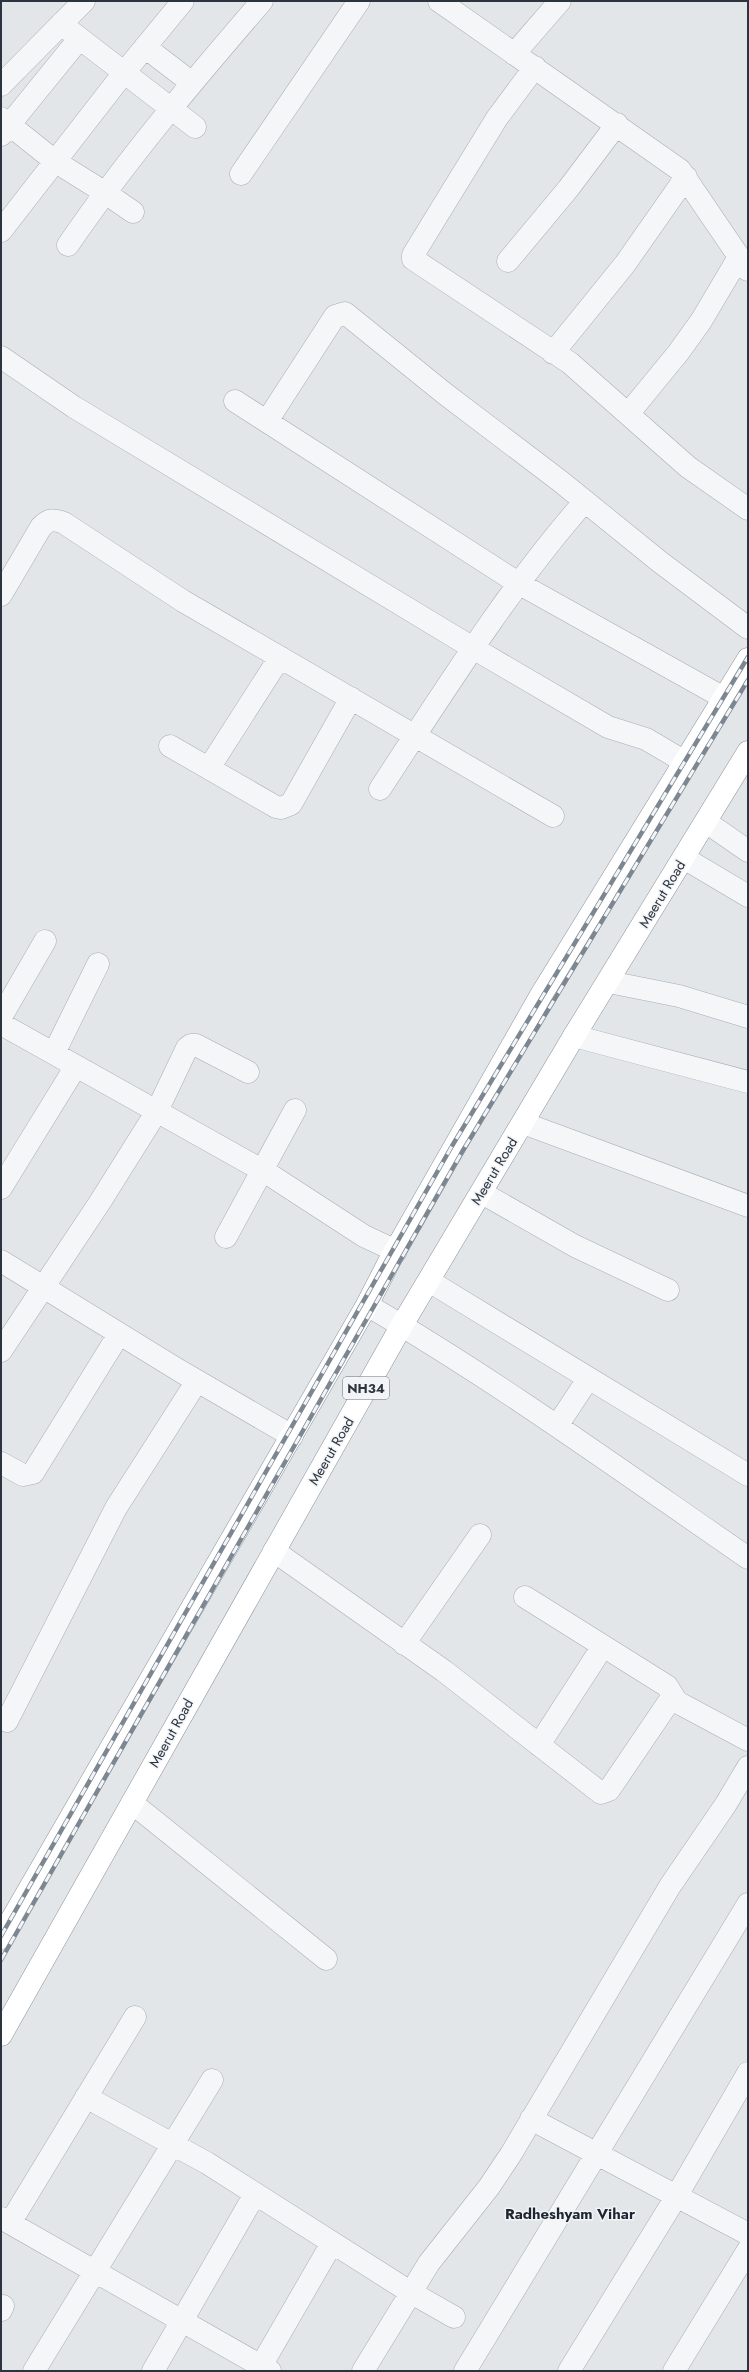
<svg xmlns="http://www.w3.org/2000/svg" width="749" height="2372" font-family="Jost,sans-serif">
<style>
.lines{fill:none;stroke-linecap:round;stroke-linejoin:round}
.minor-casing{stroke:#a8adb3;stroke-width:23}
.highway-casing{stroke:#8b959e;stroke-width:23}
.minor{stroke:#f4f6f8;stroke-width:22}
.highway{stroke:#fff;stroke-width:22}
.rail-casing{stroke:#7d8791;stroke-width:4.5}
.rail{stroke:#f2f4f7;stroke-width:3;stroke-dasharray:9;stroke-linecap:butt}
.labels{text-anchor:middle;dominant-baseline:central;stroke-width:3;stroke-linejoin:round;paint-order:stroke}
.shield{fill:#f2f4f7;stroke:#676e76;stroke-width:1}
.shield-label{font-size:13px;font-weight:bold;fill:#2c353f}
.street-label{font-size:14px;fill:#2c353f;stroke:#f2f4f7}
.neighbourhood-label{font-size:15px;font-weight:bold;fill:#1e2630;stroke:#f2f4f7}
</style>
<rect width="100%" height="100%" fill="#e2e6e9"/>
<g class="lines">
<defs>
<path id="minor" d="M439 1 680 170 748 270
M61 24 195 127
M145 47 192 83
M514 54 560 1
M535 67 497 118 413 255V259L570 363 688 467 748 509
M1 85 84 1
M1 118 56 162 104 192 133 212
M1 135 79 39
M241 174 359 1
M1 231 123 74 183 1
M68 245C127 159 194 80 262 1
M508 261 568 189 617 124
M553 353 625 264 686 177
M1 357 74 407 473 648 608 727 646 739 685 762
M235 401 518 583 724 698
M628 414 678 353 701 321 739 257
M267 421 335 316 345 313 444 393 560 481 660 562 748 628
M1 595 41 527C49 519 53 519 64 523L183 601 553 816
M170 746 276 807 281 808 291 804 351 698
M209 768 280 657
M380 789C445 690 507 590 585 501
M706 822 748 851
M684 858 748 896
M609 982 679 996 748 1017
M1 1017 45 941
M1 1024 267 1173 364 1236 396 1251
M574 1036 748 1082
M54 1053 98 964
M523 1123 748 1206
M1 1188 76 1066
M482 1193 575 1246 668 1290
M226 1237 295 1110
M1 1261 180 1371 292 1436
M429 1281 748 1475
M367 1305C499 1382 623 1472 748 1558
M1 1351 100 1202 157 1111 187 1048 191 1045H196L248 1072
M557 1426 588 1379
M1 1463 23 1475 33 1473 119 1334
M274 1551 444 1671 601 1793 609 1790 668 1703 677 1702 748 1740
M525 1597 667 1686 677 1702
M404 1644 480 1535
M7 1721 116 1508 197 1381
M539 1745 603 1646
M132 1803 326 1959
M86 2097 207 2163 410 2292 454 2317
M531 2119 748 2234
M1 2218 270 2371
M10 2223 135 2017
M1 2310 3 2306
M261 2366 332 2243
M34 2371 212 2080
M153 2371 255 2194
M363 2371 429 2263 489 2187 511 2154 670 1886 726 1804 748 1767
M465 2371 748 1904
M569 2371 676 2197 748 2073
M674 2371 748 2250"/>
<path id="highway" d="M1 1938 367 1305 390 1260 541 995 748 659
M1 2035 402 1325 574 1036 748 752"/>
</defs>
<use href="#minor" class="minor-casing"/>
<use href="#highway" class="highway-casing"/>
<use href="#minor" class="minor"/>
<use href="#highway" class="highway"/>
<defs>
<path id="rail" d="M1 1936 452 1146 748 657
M1 1960 462 1152 748 680"/>
</defs>
<use href="#rail" class="rail-casing"/>
<use href="#rail" class="rail"/>
</g>
<g class="labels">
<rect class="shield" x="343" y="1377" width="46" height="22" rx="3"/>
<g class="shield-label">
<text x="366" y="1388">NH34</text>
</g>
<g class="street-label">
<text transform="translate(662 894) rotate(-59)">Meerut Road</text>
<text transform="translate(494 1171) rotate(-59)">Meerut Road</text>
<text transform="translate(331 1451) rotate(-60)">Meerut Road</text>
<text transform="translate(171 1733) rotate(-61)">Meerut Road</text>
</g>
<g class="neighbourhood-label">
<text x="570" y="2214">Radheshyam Vihar</text>
</g>
</g>
<rect width="749" height="2372" fill="none" stroke="#2c353f" stroke-width="4"/>
</svg>
